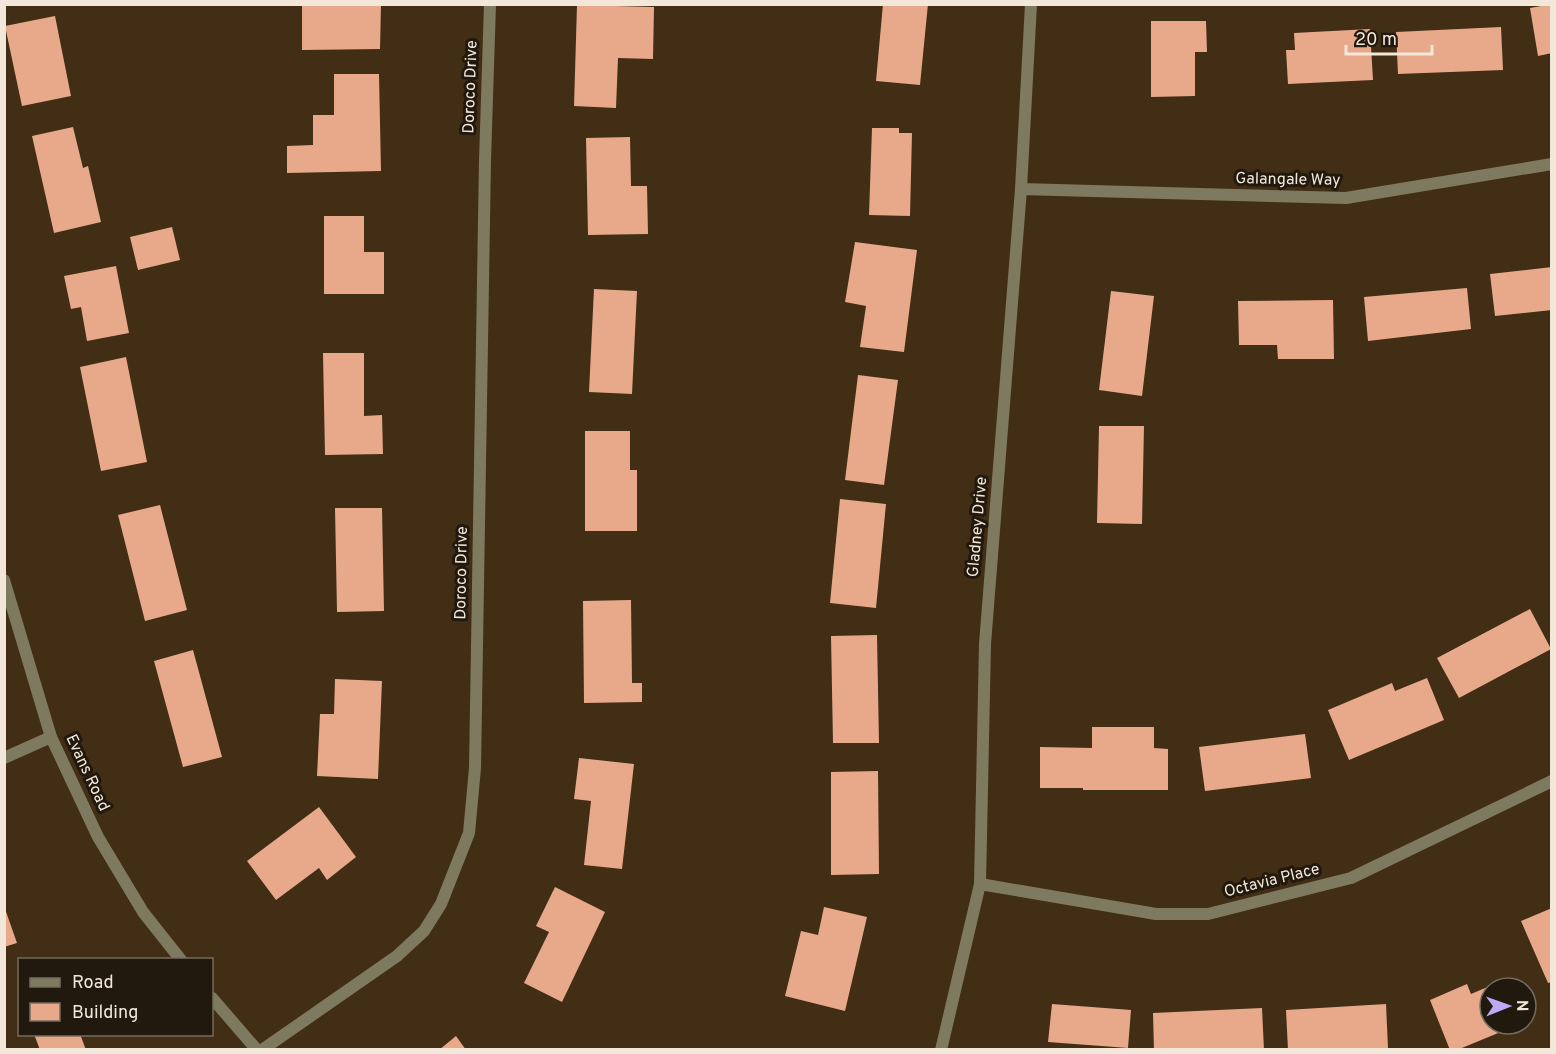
<svg xmlns="http://www.w3.org/2000/svg" width="1556" height="1054" font-family="Overpass,sans-serif">
<style>
.building{fill:#e8a98b}
.lines{fill:none;stroke-linecap:round;stroke-linejoin:round}
.minor{stroke:#7e7a60;stroke-width:12}
.tertiary{stroke:#7e7a60;stroke-width:12}
.labels{text-anchor:middle;dominant-baseline:central;stroke-width:6;stroke-linejoin:round;paint-order:stroke}
.street-label{font-size:16px;fill:#f3e7d9;stroke:#21180e}
</style>
<rect width="100%" height="100%" fill="#412e15"/>
<path class="building" d="M302 4H381L380 49 302 50Z
M883 4H928L920 85 876 81Z
M1552 4V53L1538 56 1530 8Z
M577 5 654 7 653 59 618 58 616 108 574 106Z
M55 16 71 96 22 106 5 26Z
M1151 21H1206L1207 52H1195V96L1151 97Z
M1501 27 1503 70 1398 74 1396 32Z
M1370 29 1373 80 1288 84 1286 50H1295L1294 33Z
M334 74H379L381 171 287 173V146L313 145V115H334Z
M73 127 83 168 88 166 101 222 54 233 32 136Z
M872 128H899V133H912L910 216 869 215Z
M630 137 631 186H647L648 234 588 235 586 138Z
M324 216H364V252H384V294H324Z
M172 227 180 260 138 270 130 237Z
M855 242 917 250 904 352 860 347 866 306 845 302Z
M116 266 129 333 87 341 81 307 71 309 64 276Z
M1552 267V310L1495 316 1490 274Z
M1467 288 1471 329 1368 341 1364 297Z
M594 289 637 291 632 394 589 392Z
M1111 291 1154 296 1142 396 1099 390Z
M1333 300 1334 359H1278L1277 345H1239L1238 301Z
M323 353H364V416L382 415 383 454 325 455Z
M126 357 147 462 101 471 80 367Z
M858 375 898 380 884 485 845 480Z
M1099 426H1144L1142 524 1097 523Z
M585 431H630V470H637V531H585Z
M840 499 886 504 876 608 830 603Z
M160 505 187 610 145 621 118 515Z
M335 508H382L384 611 337 612Z
M631 600 632 683H642V702L584 703 583 601Z
M1530 609 1551 649 1459 698 1437 658Z
M877 635 879 743H833L831 636Z
M193 650 222 757 183 767 154 661Z
M1427 678 1444 720 1349 760 1328 710 1392 683 1395 691Z
M335 679 382 681 378 779 317 776 320 714H334Z
M1092 727H1154V748L1168 749V790H1083V788H1040V747L1092 748Z
M1305 734 1311 778 1205 791 1199 747Z
M579 758 634 764 622 869 584 865 591 801 574 799Z
M878 771 879 874 831 875V772Z
M319 807 356 857 327 880 319 868 276 900 247 861Z
M555 887 605 912 562 1002 524 983 549 932 536 926Z
M4 906 17 943 4 947Z
M824 907 867 917 845 1011 785 996 801 931 818 935Z
M1552 908V982L1548 983 1521 921Z
M1504 980 1507 988H1490V1024H1520L1457 1050H1450L1430 1000 1467 984 1471 994Z
M1052 1004 1131 1010 1128 1048 1048 1042Z
M1386 1004 1388 1048 1288 1050 1286 1010Z
M1262 1008 1264 1050H1154L1153 1013Z
M34 1034H80L86 1050H40Z
M456 1036 466 1050H439Z"/>
<g class="lines">
<path class="minor" d="M1021 189 1346 198 1552 164
M4 758 51 737
M980 884 1156 914H1208L1351 878 1552 781
M262 1050 397 956 424 931 441 904 469 833 475 768 485 160 490 4
M941 1050 980 884 985 644 1021 189 1031 4"/>
<path class="tertiary" d="M4 580 51 737 98 837 143 912 181 960
M212 998 257 1050"/>
</g>
<g class="labels">
<g class="street-label">
<text transform="translate(471 87) rotate(-88)">Doroco Drive</text>
<text transform="translate(1288 180) rotate(1)">Galangale Way</text>
<text transform="translate(978 527) rotate(-85)">Gladney Drive</text>
<text transform="translate(462 573) rotate(-89)">Doroco Drive</text>
<text transform="translate(87 773) rotate(65)">Evans Road</text>
<text transform="translate(1272 881) rotate(-14)">Octavia Place</text>
</g>
</g>
<rect width="1556" height="1054" fill="none" stroke="#f3e7d9" stroke-width="12"/>
<rect x="18" y="958" width="195" height="78" fill="#21180e" stroke="#756b5f" stroke-width="1.5"/>
<rect x="30" y="978" width="30" height="9" fill="#7e7a60" stroke="#756b5f" stroke-width="1.5"/>
<text x="72" y="988" font-size="18" fill="#f3e7d9">Road</text>
<rect x="30" y="1003" width="30" height="18" fill="#e8a98b" stroke="#756b5f" stroke-width="1.5"/>
<text x="72" y="1018" font-size="18" fill="#f3e7d9">Building</text>
<g transform="translate(1508 1006) rotate(89)"><circle r="28" fill="#21180e" stroke="#756b5f" stroke-width="1.5"/>
<path d="M0-4.5L10 22L0 15L-10 22Z" fill="#bea9f5"/>
<text y="-9" font-size="16" font-weight="bold" text-anchor="middle" fill="#f3e7d9">N</text>
</g>
<path d="M1346 45v9h86v-9" fill="none" stroke="#f3e7d9" stroke-width="3"/>
<text x="1355" y="45" font-size="18" fill="#f3e7d9" stroke="#21180e" stroke-width="4.5" paint-order="stroke">20 m</text>
</svg>
